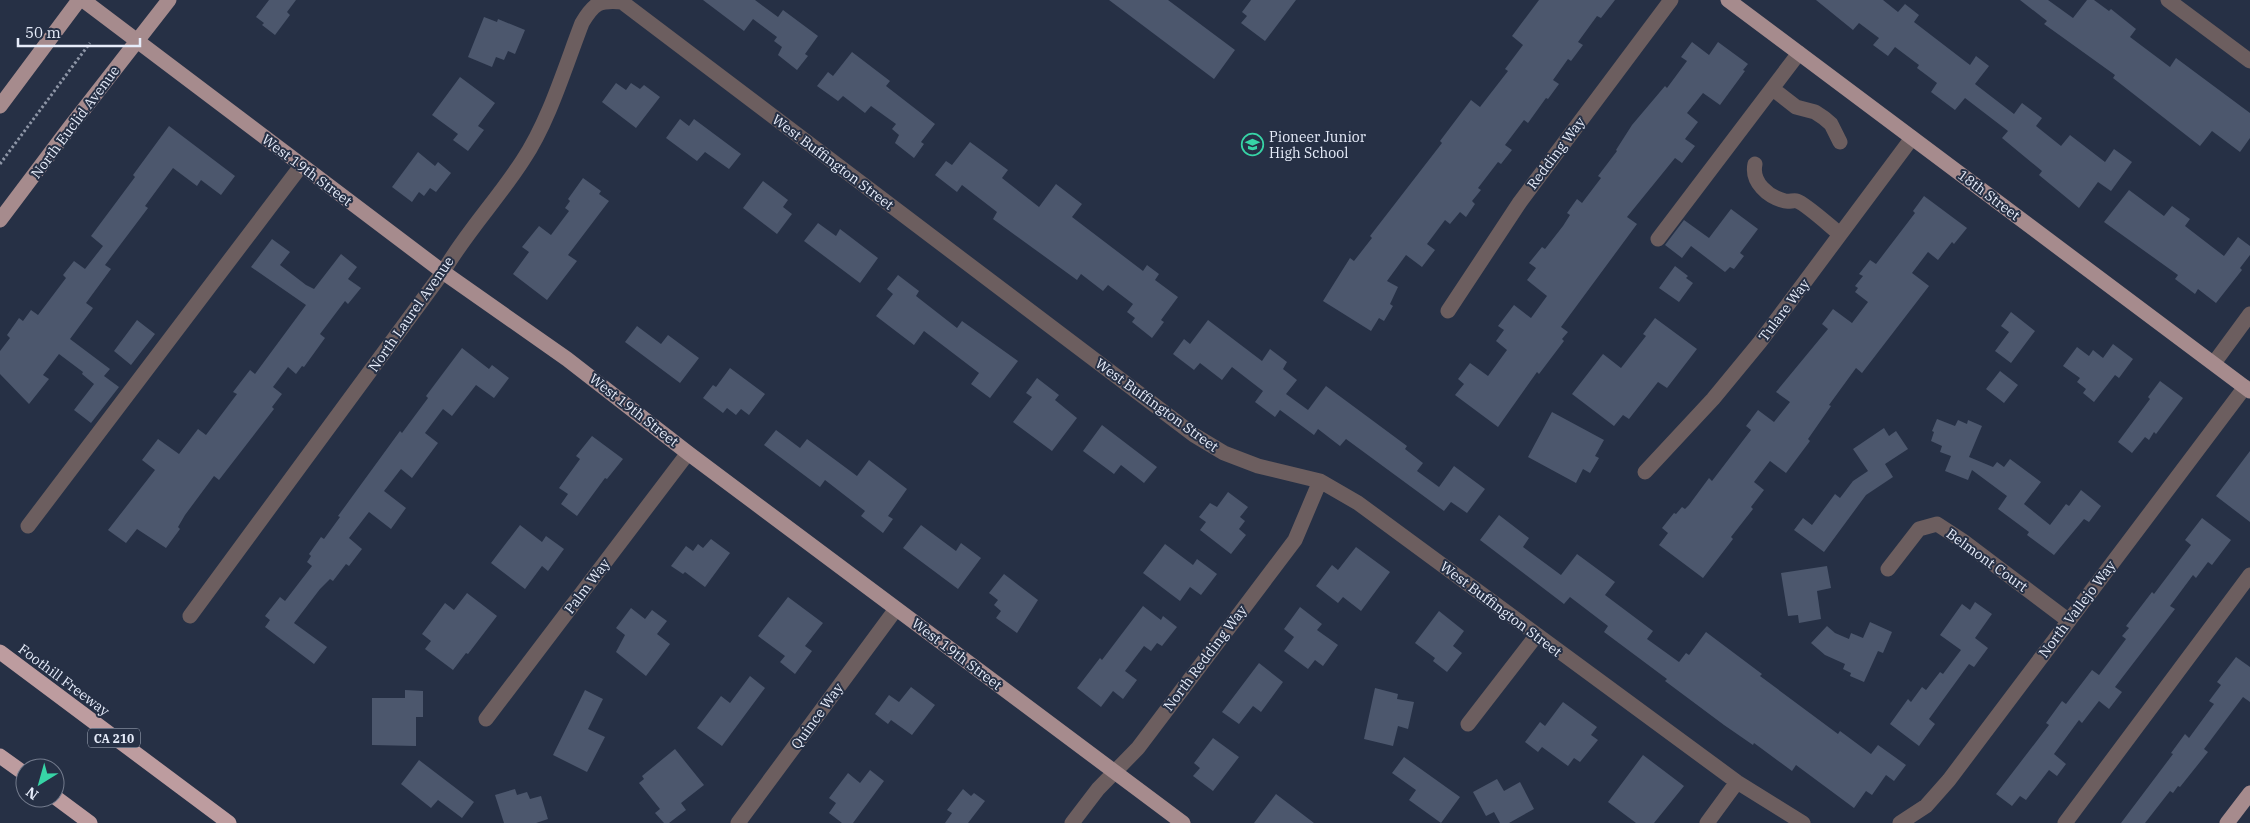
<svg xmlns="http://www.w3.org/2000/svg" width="2250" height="823" font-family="'IBM Plex Serif',serif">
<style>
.building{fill:#4c576d}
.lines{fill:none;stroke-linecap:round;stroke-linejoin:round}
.path{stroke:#8e96a7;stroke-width:3;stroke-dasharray:2.5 2.5;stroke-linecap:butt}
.minor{stroke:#6c5e5f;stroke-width:15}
.major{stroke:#a68b8d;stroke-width:15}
.highway{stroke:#bd9c9f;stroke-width:15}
.labels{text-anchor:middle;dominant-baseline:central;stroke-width:4;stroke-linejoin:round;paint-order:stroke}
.shield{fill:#263045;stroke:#acb4c4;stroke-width:1}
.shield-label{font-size:12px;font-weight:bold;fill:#e6ecfa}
.street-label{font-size:14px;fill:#e6ecfa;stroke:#263045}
.poi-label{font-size:14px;fill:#e6ecfa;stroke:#263045;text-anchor:start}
</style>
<rect width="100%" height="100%" fill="#263045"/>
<path class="building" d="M269 0H296L287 12 290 15 275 35 262 25 264 23 256 17Z
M703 0H755L778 17 783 10 818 36 805 54 808 56 797 70 778 55 782 47 774 41 777 37 753 19 744 31Z
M1109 0H1168L1235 50 1214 79Z
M1251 0H1296L1265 41 1241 23 1247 16 1242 12Z
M1539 0H1615L1601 18 1597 16 1578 42 1583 45 1571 61 1568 59 1553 80 1559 84 1548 99 1546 98 1528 123 1524 120 1505 145 1512 150 1501 164 1498 162 1478 188 1481 190 1472 201 1475 204 1466 217 1460 212 1450 224 1445 220 1427 244 1435 250 1422 267 1406 255 1387 281 1398 287 1390 304 1393 306 1384 321 1379 318 1371 331 1323 301 1350 258 1354 261 1372 238 1370 236 1442 143 1440 141 1471 100 1480 107 1508 71 1505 69 1523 45 1512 36Z
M1816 0H1883L1898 12 1905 4 1919 15 1914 22 1970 65 1976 56 1989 66 1975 84 2014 114 2022 103 2042 118 2036 126 2061 146 2070 135 2105 162 2114 149 2132 162 2111 191 2098 182 2079 208 2039 175 2042 171 2002 138 2008 131 1965 98 1955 110 1931 92 1937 83 1917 68 1919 65 1895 47 1888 56 1873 45 1879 38 1859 23 1853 30Z
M2020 0H2048L2073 18 2087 0H2094L2109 11 2111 9 2136 29 2130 37 2170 67 2176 58 2250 113V138L2240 152 2212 131 2200 146 2113 78 2115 75 2044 24 2047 21Z
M484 17 497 22 498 19 525 30 515 54 508 51 504 60 496 57 492 67 468 57Z
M1692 42 1709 55 1718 42 1748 64 1743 70 1745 71 1720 105 1703 93 1687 113 1698 122 1685 139 1695 146 1682 163 1675 158 1627 217 1637 224 1561 327 1568 332 1562 339 1564 341 1539 374 1537 372 1498 427 1455 395 1464 384 1458 379 1470 363 1488 376 1507 350 1496 341 1504 330 1498 326 1514 305 1531 318 1547 296 1527 280 1536 268 1529 263 1542 247 1545 249 1563 226 1570 215 1567 213 1577 199 1582 203 1601 178 1598 176 1617 151 1616 150 1632 125 1665 86 1667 88 1687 61 1681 57Z
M852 52 890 81 886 86 935 124 921 142 924 144 914 158 895 143 899 135 892 129 896 124 871 106 865 113 843 96 838 101 817 86 828 72 833 76Z
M460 77 495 103 478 126 484 130 468 151 453 140 458 134 432 115Z
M616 83 626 90 631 83 640 89 644 85 660 97 636 128 602 102Z
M680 119 689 126 694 119 741 154 729 169 705 152 697 161 666 138Z
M169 126 235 176 221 195 201 180 197 186 173 168 145 206 148 208 105 265 111 269 86 303 93 308 70 339 110 369 104 376 119 387 91 423 74 410 94 384 82 374 83 372 59 354 43 375 49 379 29 404 0 374V351L10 338 7 335 19 318 23 321 31 310 38 315 66 278 63 275 74 261 85 269 103 246 91 236 135 177 133 175Z
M970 142 1008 170 1002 178 1039 207 1056 184 1082 204 1072 217 1143 271 1147 265 1159 274 1155 280 1178 297 1161 320 1164 322 1152 338 1132 322 1135 318 1127 312 1133 304 1108 285 1103 291 1081 274 1077 280 993 219 997 212 962 185 957 192 935 175 946 161 952 165Z
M418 152 435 166 438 162 451 173 436 192 430 188 424 196 419 192 412 202 392 187Z
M583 178 601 191 599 194 609 201 568 255 577 261 547 300 513 274 529 252 522 247 539 226 551 235 569 211 565 208 570 201 568 199Z
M763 181 788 200 783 207 792 214 777 234 743 208Z
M2129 190 2164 216 2172 206 2190 219 2185 226 2224 256 2238 237 2250 246V255L2240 268 2242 270 2216 303 2198 289 2195 294 2175 279 2178 275 2104 222Z
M1924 196 1967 228 1954 244 1952 242 1938 260 1928 252 1912 273 1929 286 1862 373 1856 368 1829 405 1831 406 1808 439 1810 441 1786 473 1770 461 1754 482 1764 490 1751 507 1753 509 1731 537 1733 539 1703 578 1659 545 1668 533 1662 528 1674 513 1676 514 1682 507 1685 509 1689 505 1709 478 1712 481 1751 430 1746 426 1758 410 1774 422 1790 402 1776 392 1828 329 1822 324 1833 309 1852 323 1868 302 1855 292 1858 288 1855 286 1863 276 1859 274 1870 260 1876 264 1915 213 1913 211Z
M1731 209 1758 229 1740 253 1744 256 1734 269 1730 267 1725 272 1691 246 1682 258 1665 245 1684 220 1709 238Z
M818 223 836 236 840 229 878 258 860 283 804 241Z
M272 239 290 252 280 265 306 285 314 289 341 254 357 267 348 279 361 288 348 304 345 301 320 334 325 338 304 367 302 366 296 374 288 367 273 387 282 394 272 407 274 409 219 480 214 476 185 515 178 527 180 529 166 548 137 529 126 543 108 530 155 470 142 460 158 439 179 454 198 429 206 435 237 394 233 392 250 370 255 374 306 305 251 267Z
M1675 266 1688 276 1686 278 1693 283 1679 302 1659 288Z
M898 275 919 291 916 296 957 328 962 321 1018 361 990 398 971 384 979 373 924 331 914 345 876 316 893 294 887 289Z
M2011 312 2035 331 2011 363 1995 351 2009 332 2001 326Z
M1655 318 1697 349 1667 388 1658 382 1629 419 1623 415 1614 426 1572 394 1603 354 1621 368 1646 336 1643 334Z
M137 320 155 334 131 365 114 351Z
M1208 320 1262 361 1270 349 1287 362 1283 369 1297 380 1286 394 1308 410 1326 386 1407 446 1405 449 1423 463 1417 471 1439 487 1454 466 1485 489 1467 513 1451 502 1444 511 1346 439 1340 446 1318 429 1314 435 1280 410 1275 417 1255 402 1263 391 1232 367 1222 380 1200 363 1194 370 1173 354 1184 339 1190 344Z
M637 326 661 344 668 335 699 358 680 383 625 342Z
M2113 344 2133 359 2119 378 2115 375 2094 402 2083 393 2086 389 2077 382 2080 378 2063 366 2077 347 2089 356 2093 350 2103 358Z
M462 348 489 369 492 365 509 378 494 398 476 385 452 416 443 409 425 433 438 443 412 478 401 469 384 491 406 508 391 529 369 512 349 538 362 549 349 566 346 564 333 581 330 579 320 589 294 623 327 647 314 664 265 627 270 620 265 616 280 597 285 601 312 566 307 562 311 556 309 554 321 537 324 539 340 517 338 516 400 431 402 433 428 398 426 396Z
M730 368 765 394 749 415 741 409 736 415 727 408 723 413 703 398 713 385 716 387Z
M2000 371 2018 385 2004 403 1986 389Z
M1037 378 1059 395 1055 400 1077 418 1052 451 1013 422 1032 397 1026 393Z
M2160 381 2183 398 2156 434 2154 432 2149 440 2145 437 2132 453 2118 442 2150 399 2148 397Z
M1552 412 1604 440 1595 456 1599 458 1590 473 1583 469 1576 483 1528 457Z
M1937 419 1955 426 1958 420 1967 424 1968 420 1982 426 1969 457 1993 467 1997 462 2004 467 2010 459 2041 482 2024 504 2050 525 2066 504 2069 506 2081 490 2101 506 2089 522 2084 519 2054 555 2027 535 2029 532 1998 509 2007 496 1972 470 1968 480 1945 471 1951 456 1940 452 1942 446 1931 441 1934 432 1932 431Z
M1102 425 1157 467 1144 483 1121 465 1114 474 1083 451Z
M1884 428 1889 436 1896 431 1908 449 1885 464 1893 477 1866 495 1824 552 1794 530 1803 518 1812 525 1835 494 1840 498 1853 481 1868 471 1853 449Z
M776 430 800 448 807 439 857 476 869 460 907 489 888 516 893 519 883 533 861 516 865 511 825 480 820 487 764 445Z
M592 436 623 459 607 479 605 478 577 516 561 504 568 494 559 488 580 459 576 456Z
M2250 451V522L2216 496Z
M1228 492 1248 507 1240 517 1245 521 1239 529 1246 535 1231 554 1200 530 1206 522 1199 517 1210 503 1217 507Z
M1499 515 1529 538 1523 547 1561 575 1577 554 1615 582 1605 595 1653 631 1647 639 1679 662 1686 653 1689 655 1706 632 1762 674 1760 676 1838 734 1840 731 1871 754 1878 745 1906 765 1894 781 1886 775 1872 795 1866 791 1854 808 1796 765 1792 771 1754 743 1753 745 1724 725 1665 681 1667 679 1604 632 1608 626 1570 597 1564 604 1480 540Z
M2202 518 2231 540 2212 565 2208 562 2196 578 2193 575 2170 606 2175 609 2115 687 2122 692 2109 709 2099 701 2082 723 2079 720 2054 754 2066 764 2057 776 2049 770 2026 800 2020 796 2012 806 1996 794 2049 725 2046 723 2062 701 2066 704 2092 670 2099 675 2126 639 2122 636 2129 628 2126 626 2152 592 2154 594 2191 545 2185 540Z
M520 525 542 542 546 536 564 549 548 571 542 566 525 589 491 563Z
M921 525 956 551 961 543 981 558 958 589 903 548Z
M711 539 730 553 705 587 685 572 683 574 671 566 686 546 693 551 698 544 703 548Z
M1165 544 1193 565 1197 559 1217 574 1201 595 1190 587 1180 601 1143 573Z
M1356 547 1390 572 1361 611 1343 597 1338 603 1316 586 1332 565 1338 570Z
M1827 566 1831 588 1817 591 1821 619 1799 623 1798 615 1788 616 1781 573Z
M1004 574 1038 600 1017 633 996 618 1001 611 994 605 998 600 989 593Z
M467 593 497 616 468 654 466 653 453 670 425 649 431 641 422 634 445 603 454 610Z
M788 597 823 623 805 646 812 651 795 674 780 662 785 656 758 636Z
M1975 602 1992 614 1975 638 1988 648 1974 667 1969 664 1929 719 1935 724 1919 746 1890 724 1908 699 1911 702 1922 687 1926 690 1940 672 1943 674 1961 650 1940 635 1962 604 1970 610Z
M1143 606 1161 620 1163 616 1177 627 1162 646 1157 643 1151 651 1144 646 1125 671 1137 680 1123 699 1113 691 1101 707 1077 688 1100 658 1102 660Z
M1300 607 1322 624 1317 630 1338 645 1323 666 1315 660 1308 669 1284 651 1294 637 1284 629Z
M631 608 645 619 652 610 667 621 657 634 670 644 646 676 616 652 625 635 616 628Z
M1439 611 1464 631 1453 646 1462 653 1447 672 1433 661 1435 658 1415 643Z
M1870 622 1892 632 1883 653 1878 651 1864 682 1850 676 1851 673 1843 669 1845 664 1825 655 1811 643 1827 626 1835 633 1849 639 1851 633 1863 638Z
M2236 657 2250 667V702L2243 697 2204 749 2208 752 2180 787 2178 786 2173 793 2170 791 2145 823H2121L2173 754 2171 753 2185 734 2189 738 2214 704 2209 701 2221 685 2217 682Z
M1259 663 1283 682 1261 712 1253 706 1239 724 1222 712Z
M750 676 765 688 722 746 697 728 721 696 730 703Z
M911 687 935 705 912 735 891 720 888 724 875 714 889 695 899 702Z
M1375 688 1398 694 1397 699 1414 702 1408 729 1398 726 1393 746 1364 739Z
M405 690 423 691V717H416V746L372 745V698H405Z
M585 690 603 699 588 729 605 737 587 772 553 755Z
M1563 702 1597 727 1591 735 1598 740 1580 762 1574 758 1568 766 1542 747 1538 752 1525 742 1540 722 1545 726Z
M1213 738 1239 757 1213 791 1193 776 1200 768 1194 763Z
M675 749 704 785 681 803 686 810 669 823H664L655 813 660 809 639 783 644 779 642 776Z
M1643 755 1684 786 1654 823H1636L1608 802Z
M1404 757 1460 797 1441 823 1409 800 1416 790 1392 773Z
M419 760 474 802 462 818 438 800 431 808 401 784Z
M870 770 884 781 853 823H842L829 813 836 803 829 798 848 773 860 783Z
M1497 779 1504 791 1520 782 1534 809 1509 823H1500L1494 812 1486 816 1473 792Z
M515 789 517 795 527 792 530 799 541 796 548 819 536 823H504L495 795Z
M963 789 971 796 974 793 985 801 968 823H945L952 813 947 810Z
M1276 794 1314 823H1254Z"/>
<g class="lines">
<path class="path" d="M0 164 90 43"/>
<path class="minor" d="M2168 0 2250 61
M1773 89 1796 107 1815 112 1824 118 1831 124 1840 142
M1755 164C1751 182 1768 197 1785 201 1789 202 1794 200 1797 201 1806 204 1831 227 1840 234
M1658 239 1799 53
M1448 311 1520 202 1671 0
M2214 363 2250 314
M1645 472 1713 399 1760 342 1912 138
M28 526 301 166
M1888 569 1919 529 1937 524 1963 541 2069 621
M190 616 443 272C466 232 498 199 523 160 549 121 565 67 582 23 594 3 599 0 622 2L1194 435 1224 453 1258 466 1320 481 1358 503 1737 782 1803 823
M486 719 688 453
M1468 724 1536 636
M738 823 896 609
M1072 823 1098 789 1138 748 1295 540 1320 481
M1707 823 1737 782
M1900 823 1926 806 1949 780 2245 387
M2065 823 2250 575"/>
<path class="major" d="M83 0 443 272 567 359 688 453 1183 823
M1728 0 2250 391
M0 106 79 0
M0 220 70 127 169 0
M2227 823 2250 793"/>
<path class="highway" d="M0 652 229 823
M0 756 25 774
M55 797 90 823"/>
</g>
<defs>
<symbol id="school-ring" viewBox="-11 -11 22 22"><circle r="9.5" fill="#263045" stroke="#37d4a6" stroke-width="1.5"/><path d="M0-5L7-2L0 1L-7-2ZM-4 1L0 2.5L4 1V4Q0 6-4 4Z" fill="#37d4a6"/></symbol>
</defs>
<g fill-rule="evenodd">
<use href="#school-ring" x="1240" y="132" width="25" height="25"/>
</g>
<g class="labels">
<rect class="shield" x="88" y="728.5" width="52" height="19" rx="4"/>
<g class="shield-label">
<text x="114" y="738">CA 210</text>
</g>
<g class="street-label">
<text transform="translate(75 122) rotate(-53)">North Euclid Avenue</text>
<text transform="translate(1556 153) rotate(-53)">Redding Way</text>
<text transform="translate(833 162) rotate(37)">West Buffington Street</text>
<text transform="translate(307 170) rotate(37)">West 19th Street</text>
<text transform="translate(1989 195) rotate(37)">18th Street</text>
<text transform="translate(1784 310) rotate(-53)">Tulare Way</text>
<text transform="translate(411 314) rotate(-55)">North Laurel Avenue</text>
<text transform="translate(1157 405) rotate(36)">West Buffington Street</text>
<text transform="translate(634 410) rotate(38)">West 19th Street</text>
<text transform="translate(1987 560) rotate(36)">Belmont Court</text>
<text transform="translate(587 586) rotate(-53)">Palm Way</text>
<text transform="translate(1501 609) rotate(37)">West Buffington Street</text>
<text transform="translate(2077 609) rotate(-53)">North Vallejo Way</text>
<text transform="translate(957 654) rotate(37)">West 19th Street</text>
<text transform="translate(1205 658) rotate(-53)">North Redding Way</text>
<text transform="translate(64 680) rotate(37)">Foothill Freeway</text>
<text transform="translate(817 716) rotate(-54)">Quince Way</text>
</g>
<g class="poi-label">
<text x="1269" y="137">Pioneer Junior<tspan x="1269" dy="16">High School</tspan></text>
</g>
</g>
<g transform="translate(40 783) rotate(217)"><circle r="24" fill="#263045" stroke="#737b8d"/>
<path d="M0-4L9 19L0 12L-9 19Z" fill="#37d4a6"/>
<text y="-8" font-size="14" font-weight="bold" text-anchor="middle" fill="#e6ecfa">N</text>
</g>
<path d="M18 38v8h122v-8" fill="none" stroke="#e6ecfa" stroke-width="2.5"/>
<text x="25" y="38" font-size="15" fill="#e6ecfa" stroke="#263045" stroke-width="4" paint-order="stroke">50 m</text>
</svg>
